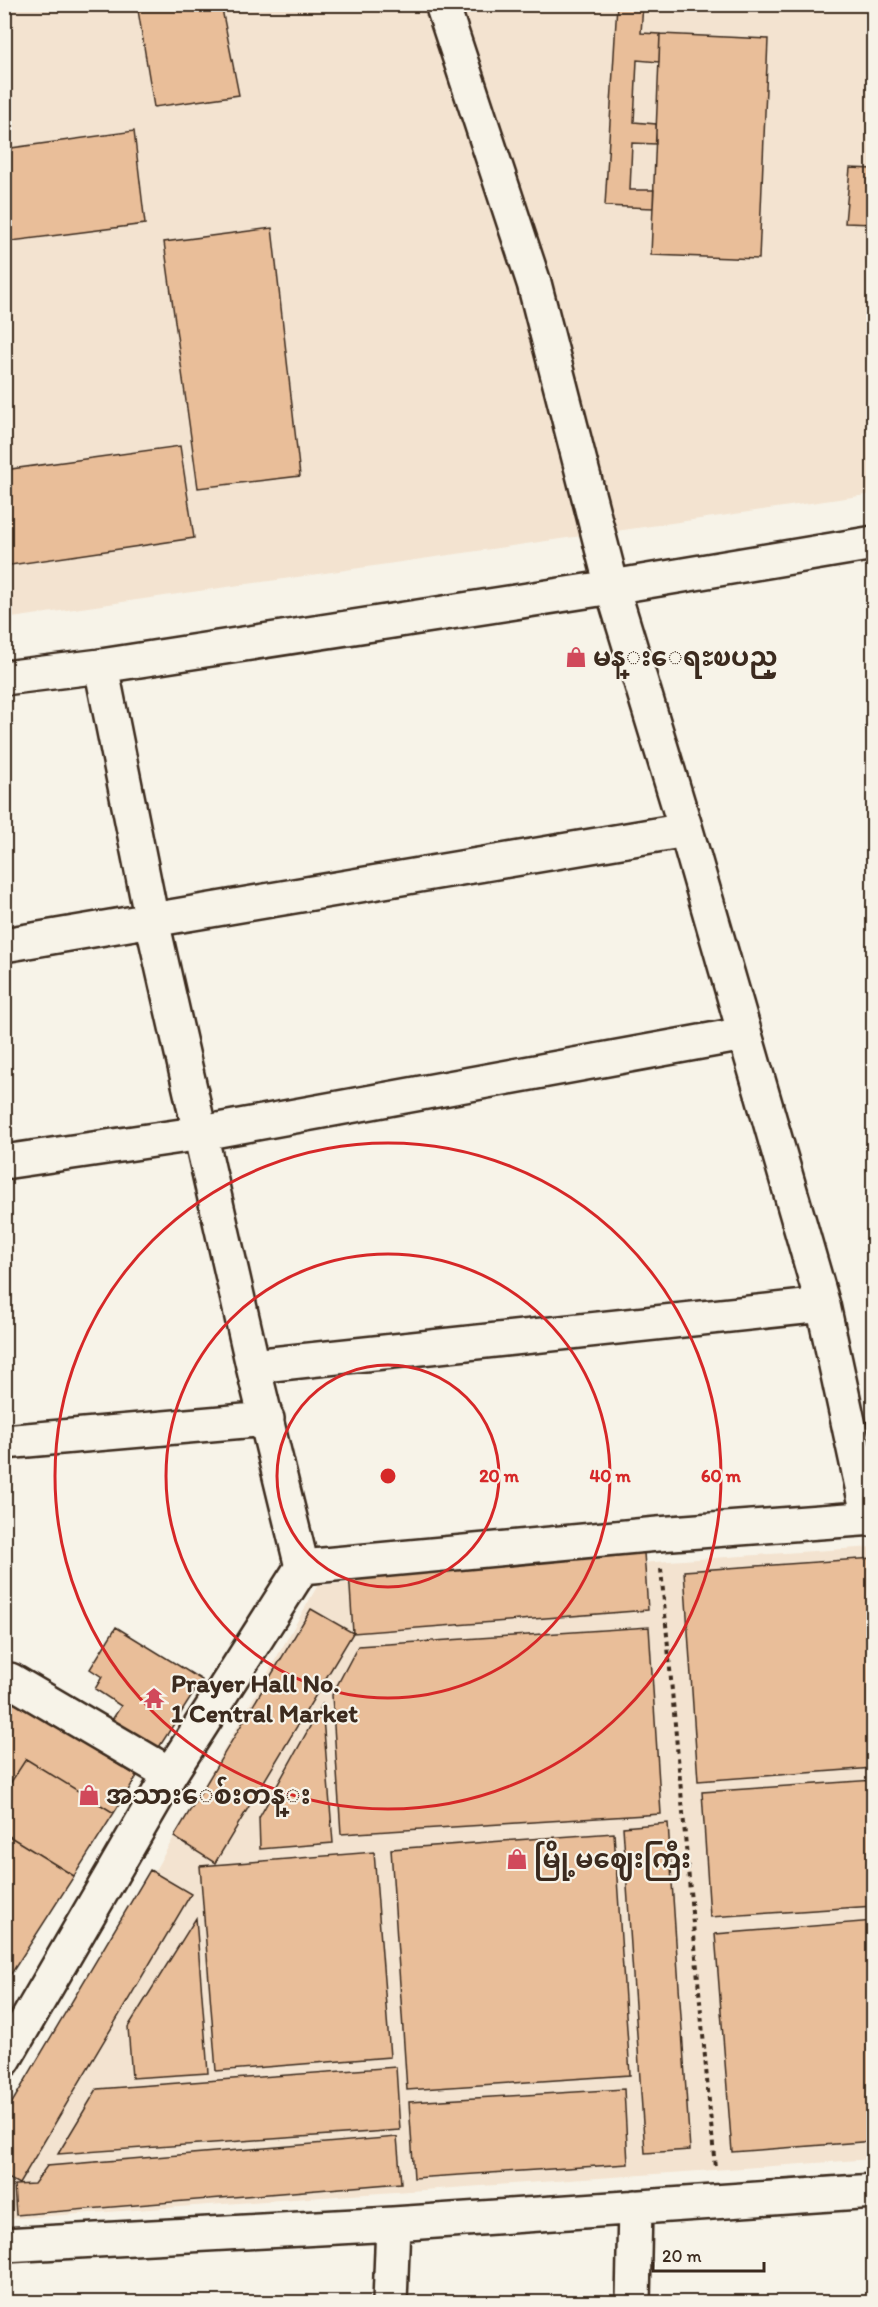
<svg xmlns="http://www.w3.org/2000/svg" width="878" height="2307" font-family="Itim,'Noto Sans Myanmar',sans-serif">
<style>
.built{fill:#f3e3d0}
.building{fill:#e9be99;stroke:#3b2a1e;stroke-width:1.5}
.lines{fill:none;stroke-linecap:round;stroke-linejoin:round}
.minor-casing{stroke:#3b2a1e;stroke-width:38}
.path{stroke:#3b2a1e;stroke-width:4;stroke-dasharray:4.5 4.5;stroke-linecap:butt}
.minor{stroke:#f7f3e8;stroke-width:33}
.ring{fill:none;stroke:#d62828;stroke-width:3}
.labels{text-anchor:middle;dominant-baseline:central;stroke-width:4.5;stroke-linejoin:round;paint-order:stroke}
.poi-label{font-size:26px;font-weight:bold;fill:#3b2a1e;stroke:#f7f3e8;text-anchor:start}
.centre{fill:#d62828;stroke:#f7f3e8;stroke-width:3}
.ring-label{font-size:18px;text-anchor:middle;font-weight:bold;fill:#d62828;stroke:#f7f3e8;stroke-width:4.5;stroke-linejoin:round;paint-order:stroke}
</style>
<rect width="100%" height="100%" fill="#f7f3e8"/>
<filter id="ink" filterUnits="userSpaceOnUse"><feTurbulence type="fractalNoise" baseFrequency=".0167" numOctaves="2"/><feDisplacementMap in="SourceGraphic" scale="12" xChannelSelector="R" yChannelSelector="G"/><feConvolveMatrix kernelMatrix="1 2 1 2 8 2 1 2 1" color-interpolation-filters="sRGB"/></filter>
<g filter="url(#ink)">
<path class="built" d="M4 5H873V494L5 619Z
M873 1547V2159L5 2219V2133L318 1585Z"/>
<path class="building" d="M137 4H221L239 95 154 107Z
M617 4H643L641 33 660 34 659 62 637 60 634 122 656 124V144L632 143 630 190H654L653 208 605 206Z
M660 34 768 39 759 259 651 255Z
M134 131 145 224 4 242V149Z
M850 168 874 169V224L845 223Z
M272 228 300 476 198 488 164 242Z
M180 446 194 538 4 566V470Z
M644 1553 648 1610 353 1633 349 1572Z
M874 1558V1768L698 1781 684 1571Z
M311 1609 353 1633 215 1863 174 1837Z
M116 1627 202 1680 156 1752 110 1723 121 1706 95 1689 102 1677 90 1669Z
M649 1627 661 1814 341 1834 332 1695 358 1646Z
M11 1699 137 1776 114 1813 26 1759 4 1793V1710Z
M322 1705 333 1843 260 1849 259 1818Z
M26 1759 114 1813 74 1876 4 1833V1793Z
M874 1780V1906L710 1917 702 1792Z
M668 1823 690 2150 645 2153 623 1827Z
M4 1833 74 1876 11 1974 4 1970Z
M614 1833 630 2075 407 2090 391 1849Z
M374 1852 390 2057 216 2071 200 1866Z
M150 1870 191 1894 19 2184 4 2176V2116Z
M196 1918 208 2073 132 2078 128 2027Z
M874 1921V2141L732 2152 715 1934Z
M396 2067 400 2130 58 2154 97 2089Z
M624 2089 628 2164 414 2178 409 2102Z
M397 2137 401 2183 16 2215 14 2185 34 2184 47 2166Z"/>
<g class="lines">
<defs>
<path id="minor" d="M442 4 534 283 612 587 686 830 823 1305 869 1519
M4 678 101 666 612 587 874 543
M4 945 686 830
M4 1162 202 1133 744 1034
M253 1366 823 1305
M4 1442 267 1419
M302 1567 658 1534 874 1518
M4 1680H10L170 1774
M4 2060 170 1774 302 1567 253 1366 152 921 101 666
M4 2245 393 2224 874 2191
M390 2302 393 2224
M633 2302 635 2207"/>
</defs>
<use href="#minor" class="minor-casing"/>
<path class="path" d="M661 1569 715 2168"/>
<use href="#minor" class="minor"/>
</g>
</g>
<g class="ring">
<circle cx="388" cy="1476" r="111"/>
<circle cx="388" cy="1476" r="222"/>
<circle cx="388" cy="1476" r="333"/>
</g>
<defs>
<symbol id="shop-bare" viewBox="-9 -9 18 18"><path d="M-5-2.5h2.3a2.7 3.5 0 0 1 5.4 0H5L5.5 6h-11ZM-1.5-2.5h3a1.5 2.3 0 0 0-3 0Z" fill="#d1495b" stroke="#f7f3e8" stroke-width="2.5" paint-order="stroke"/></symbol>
<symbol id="temple-bare" viewBox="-9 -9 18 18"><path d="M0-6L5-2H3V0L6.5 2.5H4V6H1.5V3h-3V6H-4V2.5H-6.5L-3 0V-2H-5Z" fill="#d1495b" stroke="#f7f3e8" stroke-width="2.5" paint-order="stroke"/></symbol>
</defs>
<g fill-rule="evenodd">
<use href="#shop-bare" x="561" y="642" width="30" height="30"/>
<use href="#temple-bare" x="139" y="1683" width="30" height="30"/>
<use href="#shop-bare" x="74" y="1780" width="30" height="30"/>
<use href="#shop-bare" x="502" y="1844" width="30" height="30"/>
</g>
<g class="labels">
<g class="poi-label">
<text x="593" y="657">မန္းေရႊၿပည္</text>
<text x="171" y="1683">Prayer Hall No.<tspan x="171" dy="30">1 Central Market</tspan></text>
<text x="106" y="1795">အသားေစ်းတန္း</text>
<text x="534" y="1859">မြို့မဈေးကြီး</text>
</g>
</g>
<circle cx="388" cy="1476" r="9" class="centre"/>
<g class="ring-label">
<text x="499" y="1482">20 m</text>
<text x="610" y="1482">40 m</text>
<text x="721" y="1482">60 m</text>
</g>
<rect width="878" height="2307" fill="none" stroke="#f7f3e8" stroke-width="24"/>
<rect x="12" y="12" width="854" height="2283" fill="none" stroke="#3b2a1e" stroke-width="2" filter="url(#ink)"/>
<path d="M653 2262v9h111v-9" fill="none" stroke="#3b2a1e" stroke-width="3"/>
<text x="662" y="2262" font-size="18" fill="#3b2a1e" stroke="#f7f3e8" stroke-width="4.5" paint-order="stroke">20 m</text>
</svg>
